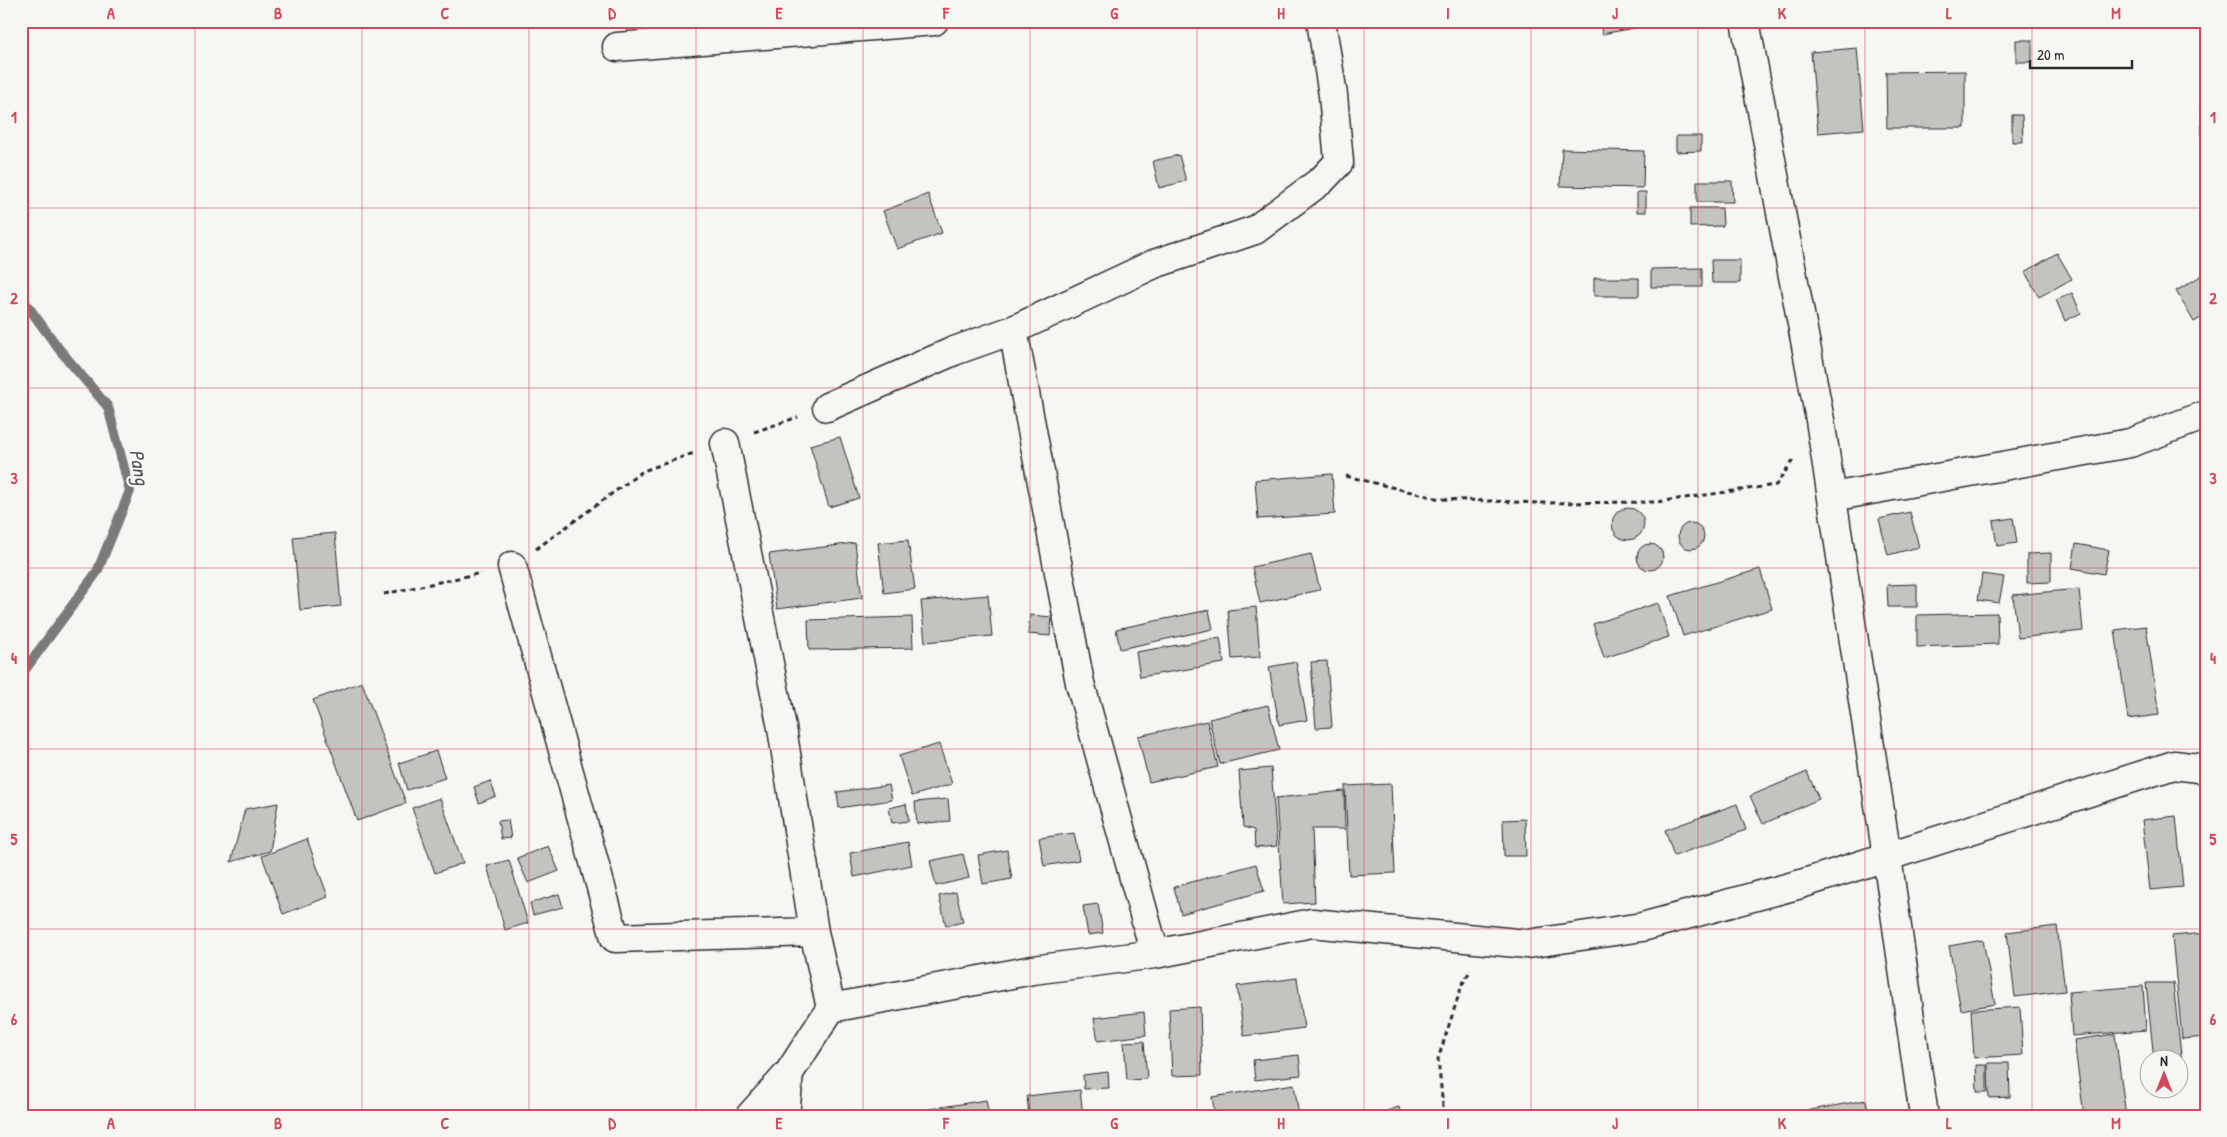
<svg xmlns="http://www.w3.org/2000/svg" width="2227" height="1137" font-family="'Patrick Hand',sans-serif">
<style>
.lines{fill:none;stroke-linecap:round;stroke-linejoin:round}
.stream{stroke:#7a7a78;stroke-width:10}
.building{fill:#c3c3c0;stroke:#2b2b2b}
.minor-casing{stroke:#2b2b2b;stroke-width:31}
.path{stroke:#2b2b2b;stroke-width:3;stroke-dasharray:5 4;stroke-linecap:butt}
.minor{stroke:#f6f6f2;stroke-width:28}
.grid{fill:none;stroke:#d1495b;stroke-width:1;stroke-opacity:0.55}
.labels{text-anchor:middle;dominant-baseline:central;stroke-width:4.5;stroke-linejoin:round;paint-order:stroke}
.water-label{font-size:20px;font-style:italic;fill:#525251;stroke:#f6f6f2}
.neatline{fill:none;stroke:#d1495b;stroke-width:2}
.grid-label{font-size:16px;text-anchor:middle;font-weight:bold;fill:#d1495b}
</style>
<rect width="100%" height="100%" fill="#f6f6f2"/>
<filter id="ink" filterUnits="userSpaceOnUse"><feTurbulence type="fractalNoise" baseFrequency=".02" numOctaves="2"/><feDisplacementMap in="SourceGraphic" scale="10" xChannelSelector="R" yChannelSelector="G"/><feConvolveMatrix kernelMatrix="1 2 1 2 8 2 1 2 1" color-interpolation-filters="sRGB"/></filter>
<g filter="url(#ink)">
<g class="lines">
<path class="stream" d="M21 297 59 349 108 407 130 491 97 572 21 675"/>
</g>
<path class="building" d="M1600 21H1672L1602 34Z
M2016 40H2032V62H2016Z
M1857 48 1864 129 1818 133 1811 52Z
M1965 71V128H1887L1886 72Z
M2201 76H2206V170H2202Z
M2012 115H2022L2023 142H2012Z
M1676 136H1701V151L1676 152Z
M1562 149 1644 151 1643 188 1560 186Z
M1179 155 1186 181 1159 188 1153 161Z
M1697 181H1732L1733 202H1697Z
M1637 192H1646V212H1637Z
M928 194 942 233 897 249 883 211Z
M1690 208H1722L1723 226 1690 227Z
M2057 253 2072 279 2039 297 2025 272Z
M1711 260H1740V283H1712Z
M1702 268V287H1651V269Z
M2204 274 2206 315 2194 322 2176 291Z
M1594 278H1639V296H1594Z
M2072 293 2081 313 2065 321 2056 300Z
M840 437 859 498 829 507 810 445Z
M1332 474 1335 514 1258 519 1255 480Z
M1612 524a16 16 0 1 1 32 0a16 16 0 1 1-32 0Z
M1910 512 1919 547 1888 555 1879 519Z
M2013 518 2017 543 1997 546 1993 521Z
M1678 536a13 13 0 1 1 26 0a13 13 0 1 1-26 0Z
M335 533 341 606 300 610 293 537Z
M908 540 915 589 884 593 878 543Z
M855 543 862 598 777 609 769 554Z
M1637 557a13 13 0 1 1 26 0a13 13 0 1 1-26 0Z
M2076 544 2109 550 2104 574 2072 568Z
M2051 553V582L2027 583V554Z
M1311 554 1320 590 1260 603 1252 567Z
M1760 569 1772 609 1683 636 1670 596Z
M1982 574 2004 577 1999 603 1978 600Z
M1917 584V607H1888L1887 585Z
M2079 589 2083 631 2018 638 2013 595Z
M988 595 992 636 925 642 921 601Z
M1658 603 1669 637 1604 658 1593 624Z
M1256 607 1260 657 1232 659 1228 610Z
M1209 610 1213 629 1120 649 1116 629Z
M1997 613 1998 644 1917 647V615Z
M1030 615 1052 617 1050 636 1028 634Z
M912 617 913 648 809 650 808 620Z
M2146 626 2159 715 2128 719 2115 630Z
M1220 638 1224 663 1140 677 1136 652Z
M1327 661 1332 727 1316 728 1311 662Z
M1296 662 1307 720 1279 725 1269 667Z
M362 682 406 803 357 821 313 700Z
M1268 705 1279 750 1220 764 1209 719Z
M1207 721 1218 767 1149 782 1138 736Z
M939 744 952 784 912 796 899 756Z
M436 751 445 778 407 790 399 763Z
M1271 768 1277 846 1255 848 1254 830 1243 827 1239 771Z
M1807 772 1819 799 1763 824 1750 796Z
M490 781 496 796 479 803 474 787Z
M1391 784 1395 873 1349 875 1345 786Z
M889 785 892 800 839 808 837 792Z
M1344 791 1345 829H1312L1315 902 1283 904 1276 798Z
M440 798 463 863 435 873 412 808Z
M948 799 950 821 917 824 915 802Z
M278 803 270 851 231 862 245 809Z
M906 804 909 821 892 823 889 808Z
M1737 804 1746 830 1674 856 1665 830Z
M2176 816 2183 887 2150 890 2142 820Z
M1525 819 1526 856H1504L1503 820Z
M508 820 511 838 501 839 498 821Z
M1074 833 1079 860 1044 866 1039 838Z
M307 839 328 897 283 914 262 856Z
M908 842 912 865 854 877 850 853Z
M548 846 559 871 528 883 517 858Z
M1007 850 1012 879 983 884 978 855Z
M963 854 969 878 936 886 930 861Z
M509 860 528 923 505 930 487 866Z
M1256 864 1264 891 1181 914 1174 887Z
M956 892 963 922 946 926 939 896Z
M559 894 563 907 533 915 530 903Z
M1098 904 1103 933 1088 935 1083 906Z
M2057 926 2065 991 2015 997 2007 932Z
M2206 933V1037L2182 1039 2172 936Z
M1983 940 1995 1004 1961 1010 1949 946Z
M1297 978 1304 1028 1244 1036 1237 986Z
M2146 983H2173L2182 1063H2180V1060H2154Z
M2143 986 2146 1030 2072 1036 2069 992Z
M1200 1007 1202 1075 1172 1076 1169 1009Z
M2020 1007 2023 1055 1974 1058 1971 1010Z
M1144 1012 1146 1035 1098 1041 1094 1018Z
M2115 1034 2126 1116H2084L2074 1040Z
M1144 1041 1147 1079 1127 1080 1124 1042Z
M1299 1055 1301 1075 1255 1080 1253 1060Z
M1988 1063H2009L2010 1097 1989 1098Z
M1976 1065H1987V1092H1977Z
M1108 1072 1109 1088 1084 1089 1083 1075Z
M1294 1084 1299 1116H1215L1212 1097Z
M1080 1090 1083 1116H1029L1027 1096Z
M986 1100 989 1116H930L929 1109Z
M1866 1100 1869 1116H1778Z
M1399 1107 1401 1116H1380V1113Z
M1148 1111 1173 1112V1116H1148Z"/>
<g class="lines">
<defs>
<path id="minor" d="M1745 21 1820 420 1887 857 1924 1116
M617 47 934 21
M1013 330 1080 683 1155 954
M827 407 954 351 1013 330 1154 264 1255 230 1322 180 1339 162 1333 95 1321 21
M725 443 782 728 814 932 831 1008 789 1073 750 1116
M1832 497 2130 443 2206 415
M512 566 615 938 814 932
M831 1008 1033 970 1155 954 1312 923 1527 944 1642 927 1801 884 2174 765 2206 769
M785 1116 789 1073"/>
</defs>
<use href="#minor" class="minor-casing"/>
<path class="path" d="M754 432 798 417
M1346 476 1440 499 1540 503 1656 502 1776 485 1793 460
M536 549 643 471 694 453
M384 594 481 573
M1444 1116 1438 1059 1462 985 1471 969"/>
<use href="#minor" class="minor"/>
</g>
</g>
<path class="grid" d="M195 21V1116M362 21V1116M529 21V1116M696 21V1116M863 21V1116M1030 21V1116M1197 21V1116M1364 21V1116M1531 21V1116M1698 21V1116M1865 21V1116M2032 21V1116M21 208H2206M21 388H2206M21 568H2206M21 749H2206M21 929H2206"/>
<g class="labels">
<g class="water-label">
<text transform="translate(140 467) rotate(80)">Pang</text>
</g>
</g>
<rect width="2227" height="1137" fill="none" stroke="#f6f6f2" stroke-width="55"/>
<g transform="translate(2164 1074)"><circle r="24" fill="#f6f6f2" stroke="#a5a5a2"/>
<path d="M0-4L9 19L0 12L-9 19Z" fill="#d1495b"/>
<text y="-8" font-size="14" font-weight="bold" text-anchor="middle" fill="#2b2b2b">N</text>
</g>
<path d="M2030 60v8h102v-8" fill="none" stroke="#2b2b2b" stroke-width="2.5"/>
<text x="2037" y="60" font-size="15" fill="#2b2b2b" stroke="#f6f6f2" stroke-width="4" paint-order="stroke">20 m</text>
<rect x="28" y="28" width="2172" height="1082" class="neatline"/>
<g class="grid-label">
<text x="111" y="19">A</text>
<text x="278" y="19">B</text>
<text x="445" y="19">C</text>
<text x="612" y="19">D</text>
<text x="779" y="19">E</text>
<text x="946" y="19">F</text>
<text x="1114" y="19">G</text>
<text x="1281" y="19">H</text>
<text x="1448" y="19">I</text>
<text x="1615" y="19">J</text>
<text x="1782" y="19">K</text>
<text x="1949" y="19">L</text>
<text x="2116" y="19">M</text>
<text x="14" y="123">1</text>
<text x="2213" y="123">1</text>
<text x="14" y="304">2</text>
<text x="2213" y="304">2</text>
<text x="14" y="484">3</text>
<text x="2213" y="484">3</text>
<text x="14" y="664">4</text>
<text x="2213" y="664">4</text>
<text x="14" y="845">5</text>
<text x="2213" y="845">5</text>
<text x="14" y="1025">6</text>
<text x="2213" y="1025">6</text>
<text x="111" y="1129">A</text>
<text x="278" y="1129">B</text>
<text x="445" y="1129">C</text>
<text x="612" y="1129">D</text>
<text x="779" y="1129">E</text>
<text x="946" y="1129">F</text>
<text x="1114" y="1129">G</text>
<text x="1281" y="1129">H</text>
<text x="1448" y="1129">I</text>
<text x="1615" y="1129">J</text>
<text x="1782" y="1129">K</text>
<text x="1949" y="1129">L</text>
<text x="2116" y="1129">M</text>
</g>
</svg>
